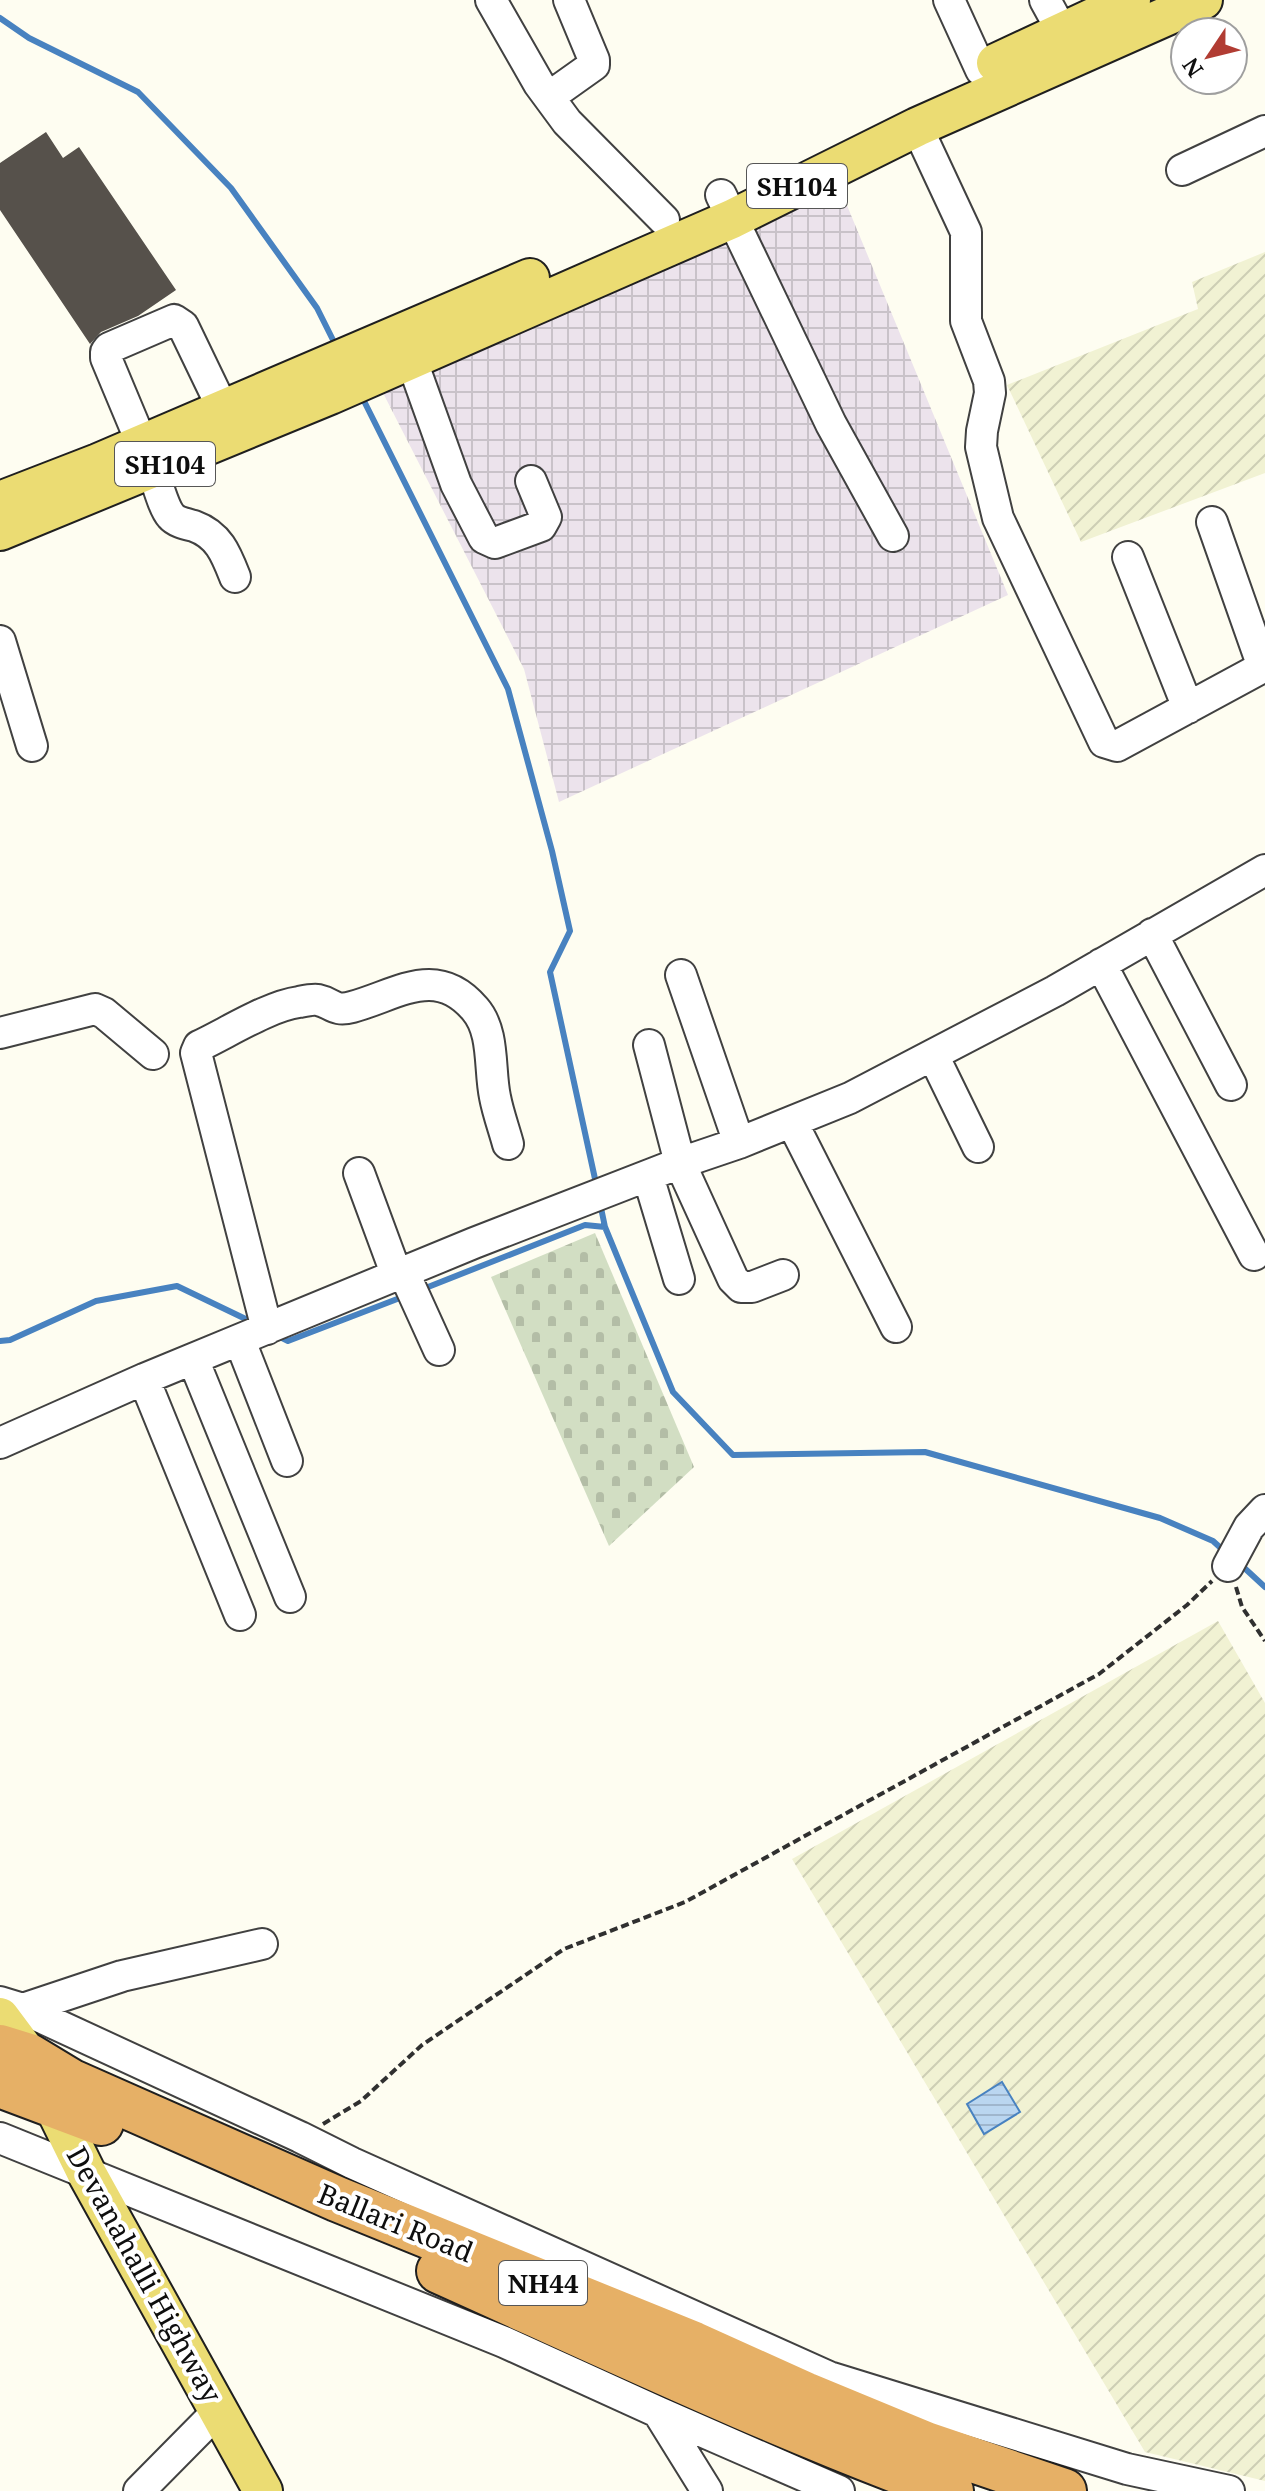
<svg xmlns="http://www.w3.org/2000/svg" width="1265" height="2491" font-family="'Noto Serif',serif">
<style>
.industrial{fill:url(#industrial-grid)}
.farmland{fill:url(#farmland-furrows)}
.cemetery{fill:url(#cemetery-stones)}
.water{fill:url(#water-rules);stroke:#4882c0;stroke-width:2}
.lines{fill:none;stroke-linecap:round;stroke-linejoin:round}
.stream{stroke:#4882c0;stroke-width:6}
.building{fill:#56514b}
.minor-casing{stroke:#414141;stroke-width:34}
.major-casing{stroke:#1f1f1f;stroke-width:42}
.highway-casing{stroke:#1f1f1f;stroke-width:48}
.path{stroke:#303030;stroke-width:4;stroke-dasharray:8 4;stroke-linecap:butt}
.minor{stroke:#fff;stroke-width:30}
.major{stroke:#ebdc73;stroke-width:38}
.highway{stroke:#e6b066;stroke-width:44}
.labels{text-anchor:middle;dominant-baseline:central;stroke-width:8;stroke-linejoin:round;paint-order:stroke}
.shield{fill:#fff;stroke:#565656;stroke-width:2}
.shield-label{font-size:26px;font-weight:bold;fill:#0e0e0e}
.street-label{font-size:28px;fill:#0e0e0e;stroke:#fff}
</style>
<defs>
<pattern id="industrial-grid" width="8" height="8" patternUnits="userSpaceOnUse" patternTransform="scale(2)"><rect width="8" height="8" fill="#ece3ec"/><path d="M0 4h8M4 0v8" fill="none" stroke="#c9c2c9"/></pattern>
<pattern id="farmland-furrows" width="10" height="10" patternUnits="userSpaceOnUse" patternTransform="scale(2)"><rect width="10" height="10" fill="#f1f2d3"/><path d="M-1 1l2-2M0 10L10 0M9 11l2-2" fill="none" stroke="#cdceb4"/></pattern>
<pattern id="cemetery-stones" width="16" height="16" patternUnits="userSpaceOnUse" patternTransform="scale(2)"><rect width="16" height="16" fill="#d2dec3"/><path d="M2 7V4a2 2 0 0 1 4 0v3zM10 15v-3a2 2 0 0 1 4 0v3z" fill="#b3bda6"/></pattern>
<pattern id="water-rules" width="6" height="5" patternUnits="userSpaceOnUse" patternTransform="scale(2)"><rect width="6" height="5" fill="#bad6f0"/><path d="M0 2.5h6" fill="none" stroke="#9fb6cd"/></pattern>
</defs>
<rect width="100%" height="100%" fill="#fefdf1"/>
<path class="industrial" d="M839 186 1008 595 559 802 524 669 381 389Z"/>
<path class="farmland" d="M1265 252V473L1081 542 1007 385 1198 309 1192 282Z
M1218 1621 1265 1703V2481L1145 2452 792 1859Z"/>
<path class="cemetery" d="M595 1233 694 1467 609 1546 491 1277Z"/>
<path class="water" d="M1002 2082 1020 2112 984 2134 967 2104Z"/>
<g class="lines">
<path class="stream" d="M0 18 29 38 138 92 231 188 317 308 336 346
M361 395 508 689 552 851 570 931 550 972 597 1188
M600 1203 605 1227
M423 1289 585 1225 605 1227 673 1392 733 1455 925 1452 1160 1518 1213 1541 1224 1551
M278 1336 288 1341 405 1296
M0 1341 10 1340 96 1301 177 1286 254 1323
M1239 1563 1265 1587"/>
</g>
<path class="building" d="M46 132 63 158 79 147 176 290 138 316 101 332 90 344 0 210V163Z"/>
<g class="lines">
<defs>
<path id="minor" d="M491 0 539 84 567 122 664 220
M949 0 981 70
M1045 0 1062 31
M549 97 594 65V60L569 0
M917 127 966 232V321L989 381 990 393 982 431 981 447 998 518 1104 742 1117 746 1263 667
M1182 170 1265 131
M721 195 831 424 893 536
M404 339 456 484 484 538 495 543 541 526 546 517 531 481
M142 444 106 358V352L109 348 174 320 183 326 223 409
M152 469C157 481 163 507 171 516 176 522 186 524 194 526 219 535 226 554 235 577
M1212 522 1263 667H1265
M1128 557 1188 708
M0 641 32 746
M1152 934 1231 1085
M1101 964 1254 1255
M681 975 739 1143
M0 1033 95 1009 104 1013 153 1054
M649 1045 680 1163 733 1279 741 1287H752L783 1275
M933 1055 978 1147
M792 1122 896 1327
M359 1173 397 1276
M648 1176 679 1279
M404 1273 439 1350
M267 1329 196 1053 199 1046C227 1033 269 1006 299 1002 304 1001 313 999 318 1000 332 1003 334 1012 352 1007 397 995 436 963 475 1009 495 1032 489 1069 495 1097 498 1113 504 1129 508 1144
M240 1341 287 1461
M193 1359 290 1597
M144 1379 240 1615
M0 1443 144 1379 474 1243 680 1163 739 1143 850 1098 1055 991 1265 870
M1228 1566 1249 1527 1265 1510
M0 2002 23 2009 300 2137 352 2163 829 2377 1127 2469 1229 2491
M23 2009 122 1976 262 1944
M0 2138 504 2342 658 2412 839 2491
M658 2412 707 2491
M139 2491 219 2410"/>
<path id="major" d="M996 63 1131 0
M0 501 98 463 530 278
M0 531 330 395 631 263 732 219 917 127 1203 0
M0 2017 29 2056 86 2172 263 2491"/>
<path id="highway" d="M0 2047 29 2056 72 2082 337 2199 694 2344 805 2394 926 2444 1064 2491
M0 2085 101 2123
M439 2271C608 2347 776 2427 951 2491"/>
</defs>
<use href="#minor" class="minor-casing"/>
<use href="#major" class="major-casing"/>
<use href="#highway" class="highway-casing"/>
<path class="path" d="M1236 1587 1242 1607 1265 1641
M323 2124 361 2101 422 2045 564 1949 685 1902 1099 1674 1187 1605 1212 1581"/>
<use href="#minor" class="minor"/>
<use href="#major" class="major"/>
<use href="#highway" class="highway"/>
</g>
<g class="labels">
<g class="shield">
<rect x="747" y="164" width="100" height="44" rx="6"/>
<rect x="115" y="442" width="100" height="44" rx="6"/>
<rect x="499" y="2261" width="88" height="44" rx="6"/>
</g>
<g class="shield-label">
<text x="797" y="186">SH104</text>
<text x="165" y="464">SH104</text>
<text x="543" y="2283">NH44</text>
</g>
<g class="street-label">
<text transform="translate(396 2222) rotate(22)">Ballari Road</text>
<text transform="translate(145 2274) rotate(61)">Devanahalli Highway</text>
</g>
</g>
<g transform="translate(1209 56) rotate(235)"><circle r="38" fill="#ffffff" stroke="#9f9f9f" stroke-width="2"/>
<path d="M0-6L14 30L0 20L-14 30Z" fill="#b13c33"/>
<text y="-12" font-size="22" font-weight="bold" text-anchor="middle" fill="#0e0e0e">N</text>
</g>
</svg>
